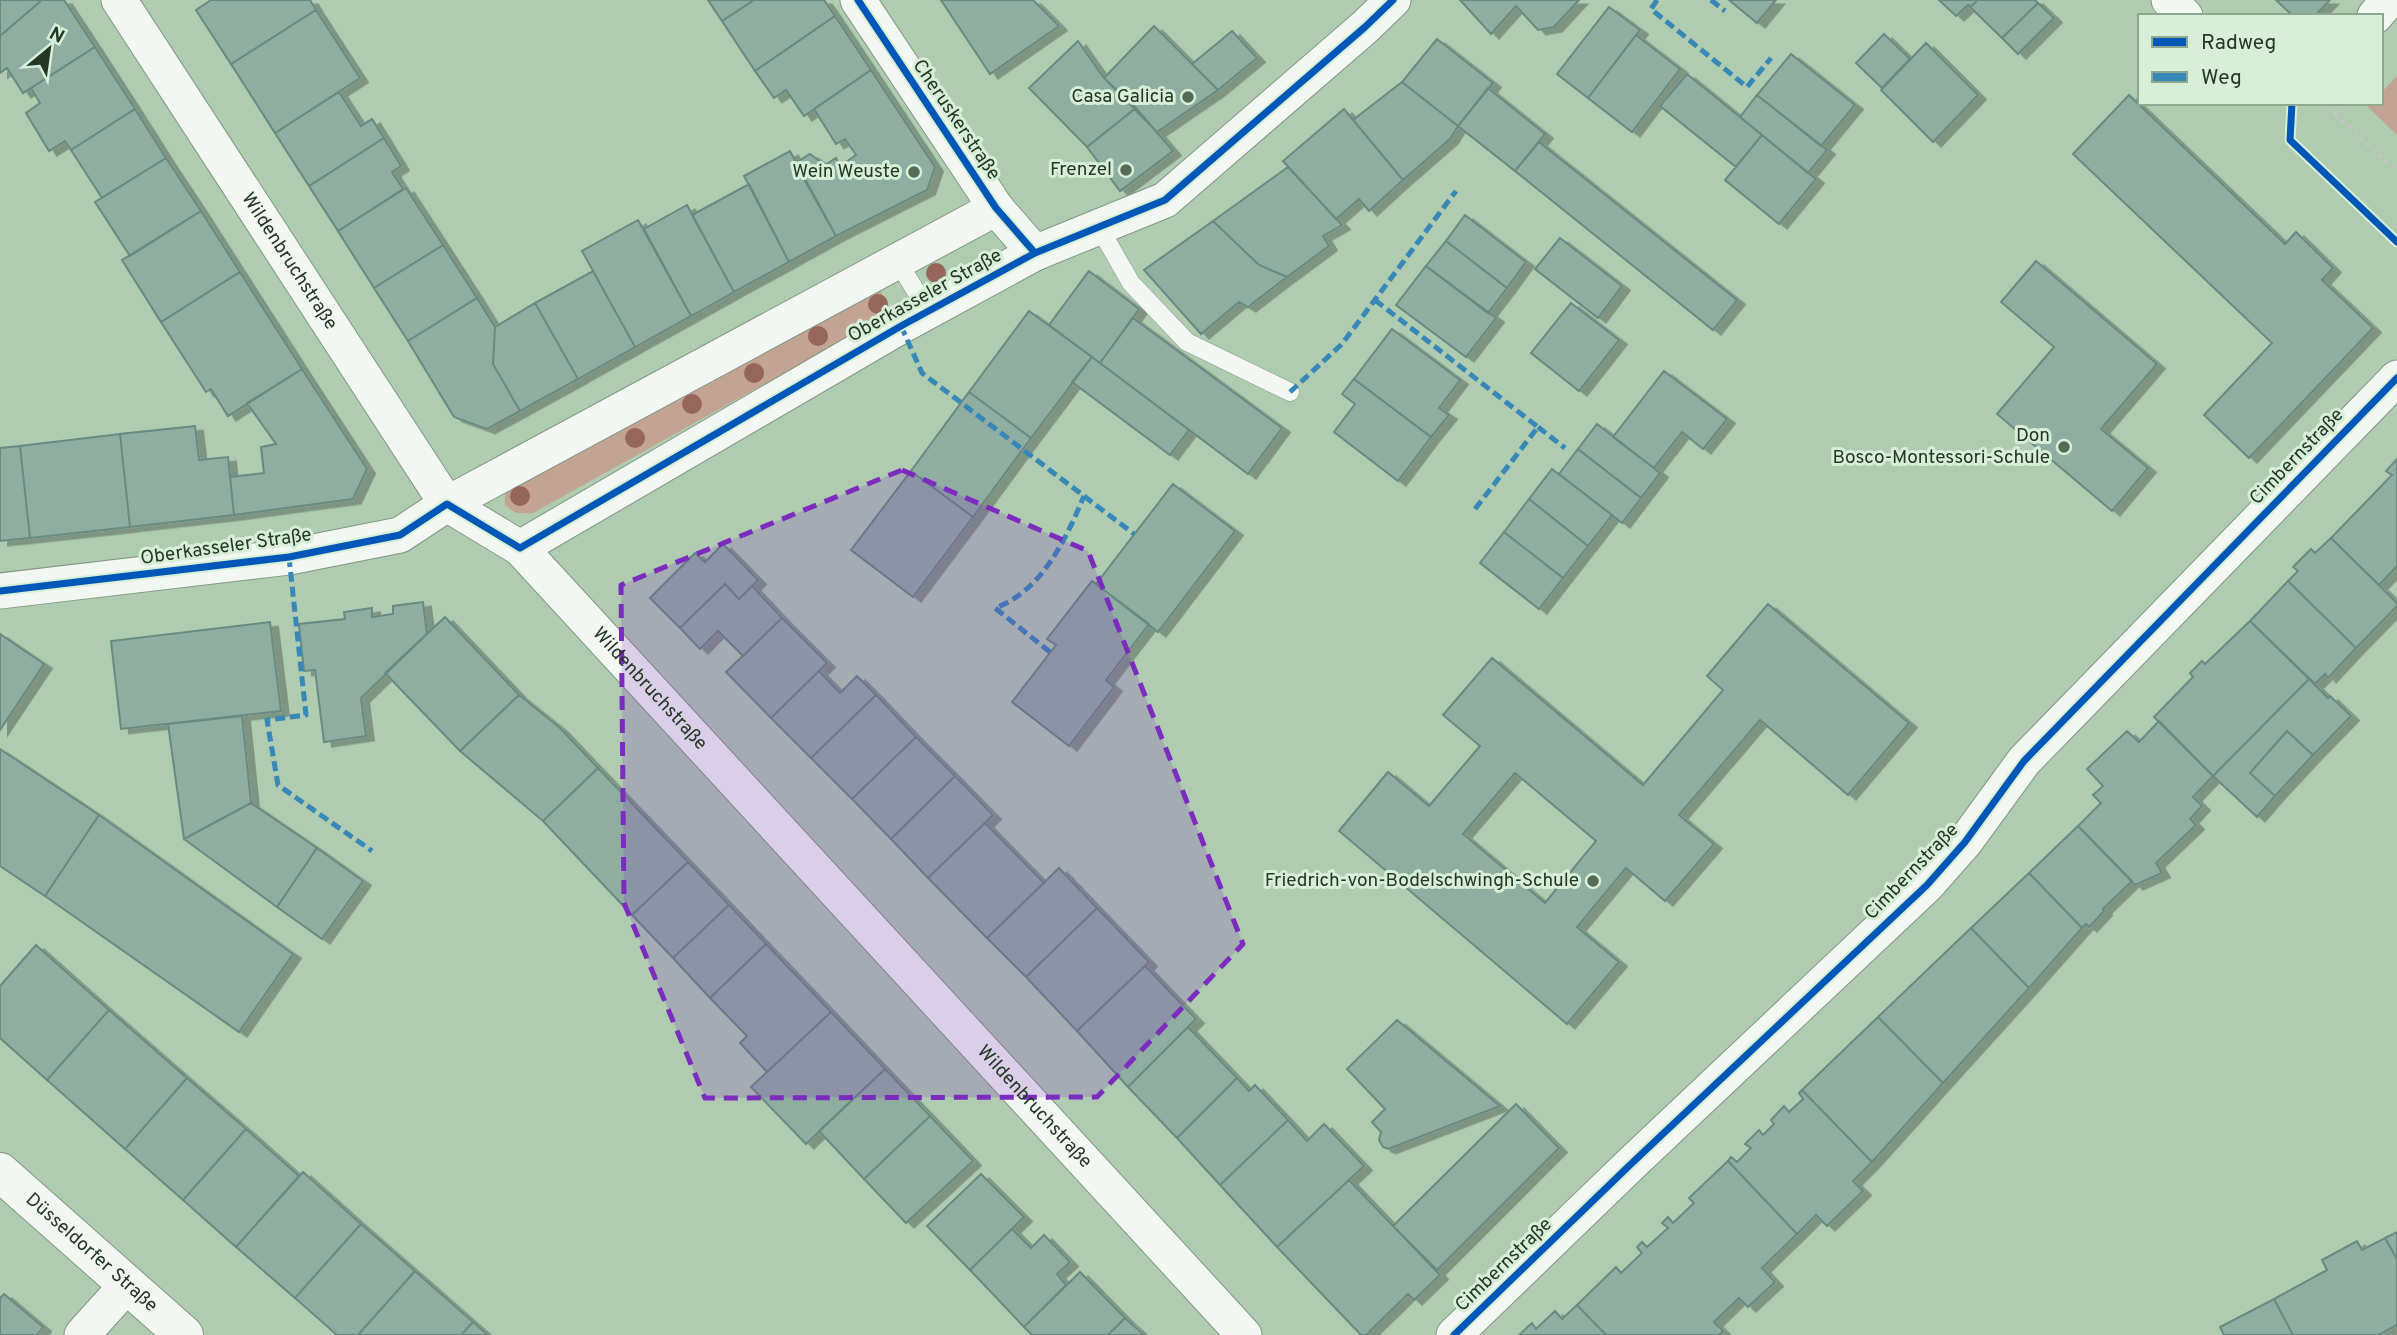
<svg xmlns="http://www.w3.org/2000/svg" width="2397" height="1335" font-family="Overpass,sans-serif">
<style>
.grass{fill:#c3a393}
.building{fill:#90ada2;stroke:#698a80;stroke-width:2;fill-rule:evenodd;filter:url(#shadow)}
.lines{fill:none;stroke-linecap:round;stroke-linejoin:round}
.service-casing{stroke:#829883;stroke-width:19}
.minor-casing{stroke:#829883;stroke-width:37}
.tertiary-casing{stroke:#829883;stroke-width:40}
.path{stroke:#c1c8c1;stroke-width:4.5;stroke-dasharray:3.5 5;stroke-linecap:butt}
.service{stroke:#f3f7f3;stroke-width:18}
.minor{stroke:#f3f7f3;stroke-width:35}
.tertiary{stroke:#f3f7f3;stroke-width:38}
.quiet{stroke:#3787b7;stroke-width:5;stroke-dasharray:10 5;stroke-linecap:butt}
.cycleway-casing{stroke:#d6efd6;stroke-width:11}
.cycleway{stroke:#0057b8;stroke-width:7}
.tree{fill:#96655c}
.marked{fill:#7b2cbf;fill-opacity:0.2;stroke:#7b2cbf;stroke-width:5;stroke-dasharray:14 9;stroke-linejoin:round}
.poi-dot{fill:#556b56;stroke:#d6efd6;stroke-width:2.5}
.labels{text-anchor:middle;dominant-baseline:central;stroke-width:6;stroke-linejoin:round;paint-order:stroke}
.poi-label{font-size:19px;fill:#243825;stroke:#d6efd6;text-anchor:end}
.street-label{font-size:19px;fill:#243825;stroke:#d6efd6}
</style>
<defs>
<filter id="shadow"><feDropShadow dx="8" dy="4.5" stdDeviation="0" flood-color="#0004"/></filter>
</defs>
<rect width="100%" height="100%" fill="#afcbb0"/>
<path class="grass" d="M2397 76V135L2368 107 2371 103H2381V93Z
M879 288 892 313 533 513H516L505 505V490Z"/>
<path class="building" d="M0 0H42L0 36Z
M42 0H64L95 47 23 93 7 68 0 73V36Z
M211 0H310L316 10 231 64 196 10Z
M708 0H754L722 21Z
M754 0H824L835 16 755 71 722 21Z
M941 0H1033L1059 26 990 74Z
M1460 0H1579L1554 27 1538 30 1516 6 1491 34Z
M1729 0H1776L1757 23Z
M1939 0H1978L1970 7 1968 5 1956 16Z
M1978 0H2035L2038 3 2002 38 1970 7Z
M2276 0H2330L2315 16H2293Z
M2038 3 2054 18 2018 54 2002 38Z
M1609 7 1640 30 1588 98 1557 74Z
M316 10 360 78 275 133 231 64Z
M835 16 871 70 804 116 786 90 774 98 755 71Z
M1154 26 1218 90 1157 132 1104 78Z
M1232 31 1257 58 1218 90 1192 64Z
M1884 34 1910 59 1882 88 1856 63Z
M1636 35 1680 69 1632 132 1588 98Z
M1437 39 1493 83 1458 126 1402 82Z
M1078 41 1104 78 1136 108 1087 147 1029 88Z
M1926 43 1978 95 1933 142 1881 90Z
M95 47 135 109 71 150 65 141 49 151 26 113 40 103 31 88Z
M1791 54 1855 105 1821 146 1757 95Z
M871 70 935 167 927 190 836 236 795 163 810 154 825 165 836 158 840 166 856 155 845 139 836 144 814 109Z
M1687 74 1762 135 1736 167 1660 106Z
M1402 82 1458 126 1450 139 1403 180 1353 120Z
M1488 88 1545 134 1515 171 1458 126Z
M339 92 361 126 372 119 384 138 309 186 275 133Z
M1757 95 1827 150 1808 173 1740 117Z
M2129 95 2285 244 2296 232 2333 268 2322 280 2373 328 2249 458 2204 415 2272 343 2073 154Z
M1136 108 1173 151 1120 191 1087 147Z
M135 109 166 158 102 198 71 150Z
M1344 109 1403 180 1369 211 1359 199 1336 219 1283 161Z
M1762 135 1816 179 1779 224 1725 180Z
M384 138 401 166 392 172 403 189 338 231 309 186Z
M1539 142 1737 300 1713 330 1515 171Z
M790 151 836 236 789 262 744 176Z
M166 158 201 211 130 256 95 202Z
M1288 167 1342 225 1323 236 1329 246 1287 277 1259 265 1213 221Z
M749 184 789 262 734 292 692 215Z
M406 188 443 245 374 288 338 231Z
M687 205 734 292 691 316 644 229Z
M201 211 240 272 161 322 122 260Z
M1465 215 1526 262 1507 288 1446 241Z
M638 220 691 316 635 347 582 251Z
M1213 221 1259 265 1287 277 1248 307 1239 302 1201 334 1144 270Z
M1560 238 1622 286 1598 318 1535 269Z
M1446 241 1507 288 1488 313 1426 266Z
M443 245 477 298 408 341 374 288Z
M2036 261 2157 364 2101 429 2148 468 2112 511 1997 414 2054 347 2001 302Z
M1426 266 1496 318 1466 357 1396 305Z
M593 271 635 347 578 379 535 303Z
M1089 271 1139 309 1100 363 1049 325Z
M240 272 302 369 228 416 211 389 206 392 161 322Z
M477 298 495 327 493 364 520 411 487 429 454 417 408 341Z
M535 303 578 379 520 411 493 364 495 327Z
M1571 303 1619 340 1579 391 1531 353Z
M1029 311 1092 357 1031 438 969 392Z
M1133 318 1282 428 1248 474 1100 363Z
M1392 329 1460 380 1439 408 1449 415 1431 437 1354 379Z
M1092 357 1189 430 1170 455 1072 382Z
M302 369 367 469 353 499 234 515 230 477 264 473 261 447 276 444 247 403Z
M1664 371 1727 419 1703 449 1682 432 1654 468 1613 437Z
M1354 379 1431 437 1398 481 1334 432 1355 404 1342 394Z
M969 392 1031 438 973 517 911 471Z
M1597 424 1660 473 1641 498 1578 449Z
M195 426 199 460 228 457 234 515 130 527 120 434Z
M120 434 130 527 30 538 20 446Z
M20 446 30 538 0 541V448Z
M1578 449 1641 498 1622 523 1559 474Z
M2397 459V566L2379 585 2331 538 2392 475 2386 471Z
M1552 469 1612 515 1588 546 1529 499Z
M911 471 973 517 913 597 851 550Z
M1173 484 1235 531 1158 632 1096 584Z
M1529 499 1588 546 1563 578 1504 532Z
M1504 532 1563 578 1539 609 1480 563Z
M2331 538 2397 603V606L2356 648 2288 581 2298 571 2293 567 2311 549 2315 553Z
M723 544 758 580 739 599 725 584 680 628 650 598 695 553 705 562Z
M1092 581 1149 624 1106 680 1114 687 1069 746 1012 702 1056 645 1047 639Z
M2288 581 2356 648 2328 678 2325 674 2315 684 2250 621Z
M725 584 739 599 752 586 782 618 743 656 718 631 700 649 680 628Z
M423 602 427 634 361 698 366 736 324 742 315 670 304 671 299 624 345 619 344 612 372 608V617L393 614V606Z
M1768 604 1909 723 1848 795 1760 720 1679 815 1714 844 1665 901 1626 868 1577 927 1619 962 1567 1024 1339 831 1388 772 1429 806 1480 746 1443 715 1492 658 1643 785 1723 690 1707 676ZM1515 773 1596 841 1545 903 1463 834Z
M445 617 519 695 460 751 385 673Z
M782 618 827 663 771 718 726 672Z
M2250 621 2309 679 2213 776 2154 717 2193 677 2190 673 2202 661 2205 664Z
M270 622 281 711 121 729 111 641Z
M0 634 44 664 0 730Z
M819 671 840 693 857 676 876 695 811 758 771 718Z
M2309 679 2328 698 2330 696 2351 716 2313 755 2287 731 2250 773 2275 796 2257 817 2213 776Z
M519 695 559 727 598 768 543 821 460 751Z
M876 695 916 737 852 799 811 758Z
M242 716 251 803 184 839 168 724Z
M2159 721 2213 776 2193 797 2202 806 2190 819 2196 825 2156 863 2162 873 2135 885 2078 826 2101 803 2093 795 2103 786 2087 769 2127 731 2139 742Z
M2287 731 2313 755 2275 796 2250 773Z
M916 737 955 776 891 839 852 799Z
M0 749 99 815 45 896 0 866Z
M598 768 688 862 632 915 543 821Z
M955 776 993 815 928 878 891 839Z
M251 803 317 848 277 907 184 839Z
M99 815 293 954 239 1032 45 896Z
M985 823 1044 883 987 938 928 878Z
M2078 826 2132 881 2103 909 2104 911 2089 927 2086 924 2082 928 2029 873Z
M317 848 363 881 322 939 277 907Z
M688 862 729 905 673 958 632 915Z
M1059 868 1097 908 1026 977 987 938Z
M2029 873 2082 928 2029 988 1971 928Z
M729 905 766 944 710 998 673 958Z
M1097 908 1149 962 1077 1031 1026 977Z
M1971 928 2029 988 1943 1083 1878 1017Z
M766 944 831 1012 767 1072 740 1043 747 1036 710 998Z
M36 945 109 1010 47 1080 0 1038V986Z
M1145 966 1196 1019 1128 1087 1077 1031Z
M109 1010 187 1078 125 1149 47 1080Z
M831 1012 885 1069 806 1144 751 1087Z
M1878 1017 1943 1083 1872 1162 1802 1090Z
M1397 1020 1500 1106 1388 1149 1383 1147 1379 1140 1381 1132 1372 1122 1385 1109 1347 1069Z
M1188 1027 1237 1078 1177 1138 1128 1087Z
M885 1069 930 1116 864 1179 819 1131Z
M187 1078 246 1129 183 1200 125 1149Z
M1237 1078 1249 1091 1255 1085 1288 1120 1220 1185 1177 1138Z
M1802 1090 1872 1162 1853 1181 1863 1191 1827 1226 1816 1215 1797 1234 1728 1161 1731 1157 1737 1162 1751 1148 1745 1144 1759 1130 1763 1135 1774 1124 1771 1120 1784 1106 1789 1112 1803 1099 1799 1093Z
M1516 1104 1559 1148 1437 1270 1393 1226Z
M930 1116 973 1161 906 1223 864 1179Z
M1288 1120 1307 1141 1324 1124 1364 1166 1277 1247 1220 1185Z
M246 1129 299 1176 236 1247 183 1200Z
M1728 1161 1797 1234 1762 1268 1775 1282 1748 1307 1739 1298 1714 1322 1723 1331 1719 1335H1606L1577 1305 1616 1267 1621 1273 1642 1253 1637 1247 1642 1242 1647 1247 1668 1228 1662 1223 1668 1217 1673 1223 1694 1203 1689 1198Z
M303 1172 361 1224 295 1298 236 1247Z
M981 1174 1024 1217 970 1270 927 1226Z
M1349 1180 1440 1275 1414 1300 1408 1294 1366 1335H1361L1277 1247Z
M361 1224 415 1271 358 1335H337L295 1298Z
M1012 1229 1031 1248 1044 1235 1070 1262 1057 1274 1066 1285 1024 1327 970 1270Z
M2397 1232V1259L2385 1238Z
M2385 1238 2397 1259V1325L2378 1335H2293L2274 1299 2327 1270 2322 1260 2357 1241 2362 1250Z
M415 1271 473 1322 461 1335H358Z
M1080 1272 1125 1318 1108 1335H1032L1024 1327Z
M4 1294 43 1327 37 1335H0V1298Z
M2274 1299 2293 1335H2224L2220 1327Z
M1577 1305 1606 1335H1519L1532 1323 1536 1329 1555 1311 1562 1319Z
M1125 1318 1144 1335H1108Z
M473 1322 488 1335H461Z"/>
<g class="lines">
<defs>
<path id="service" d="M1099 227 1131 283 1187 342 1290 392
M898 262 928 311"/>
<g id="minor">
<path id="s1" d="M119 0 447 504 520 548 1244 1335"/>
<path d="M858 0 996 208 1035 253"/>
<path d="M2169 0 2185 16"/>
<path d="M2375 16 2389 0"/>
<path d="M520 548 901 326 1035 253 1165 200 1365 27 1393 0"/>
<path d="M0 591 289 557 400 535 447 504 996 208"/>
<path d="M82 1335 127 1285"/>
<path d="M1454 1335 1632 1163 1927 885 1965 842 2024 761 2397 378"/>
</g>
<g id="tertiary">
<path id="s2" d="M0 1172 184 1335"/>
</g>
</defs>
<use href="#service" class="service-casing"/>
<use href="#minor" class="minor-casing"/>
<use href="#tertiary" class="tertiary-casing"/>
<path class="path" d="M2292 103 2290 140 2397 242
M2323 103 2397 172
M2334 114 2344 103"/>
<use href="#service" class="service"/>
<use href="#minor" class="minor"/>
<use href="#tertiary" class="tertiary"/>
<path class="quiet" d="M1657 0 1651 9 1747 87 1771 58
M1711 0 1725 11
M1375 300 1538 427 1472 513
M901 326 922 373 1134 534
M1290 392 1342 344 1456 191
M1538 427 1565 448
M289 557 306 715 267 720 278 785 372 851
M1050 652 995 608C1042 591 1066 539 1084 496"/>
<defs>
<path id="cycleway" d="M858 0 996 208 1035 253
M2292 103 2290 140 2397 242
M0 591 289 557 400 535 447 504 520 548 901 326 1035 253 1165 200 1365 27 1393 0
M1454 1335 1632 1163 1927 885 1965 842 2024 761 2397 378"/>
</defs>
<use href="#cycleway" class="cycleway-casing"/>
<use href="#cycleway" class="cycleway"/>
</g>
<g class="tree">
<circle cx="936" cy="273" r="10"/>
<circle cx="878" cy="304" r="10"/>
<circle cx="818" cy="336" r="10"/>
<circle cx="754" cy="373" r="10"/>
<circle cx="692" cy="404" r="10"/>
<circle cx="635" cy="438" r="10"/>
<circle cx="520" cy="496" r="10"/>
</g>
<path class="marked" d="M902 470 1088 551 1243 944 1097 1097 705 1098 624 903 621 585Z"/>
<g class="poi-dot">
<circle cx="1188" cy="97" r="7"/>
<circle cx="1126" cy="170" r="7"/>
<circle cx="914" cy="172" r="7"/>
<circle cx="2064" cy="447" r="7"/>
<circle cx="1593" cy="881" r="7"/>
</g>
<g class="labels">
<g class="poi-label">
<text x="1174" y="97">Casa Galicia</text>
<text x="1112" y="170">Frenzel</text>
<text x="900" y="172">Wein Weuste</text>
<text x="2050" y="436">Don<tspan x="2050" dy="22">Bosco-Montessori-Schule</tspan></text>
<text x="1579" y="881">Friedrich-von-Bodelschwingh-Schule</text>
</g>
<g class="street-label">
<text transform="translate(956 120) rotate(56)">Cheruskerstraße</text>
<text stroke="none"><textPath href="#s1" startOffset="312">Wildenbruchstraße</textPath></text>
<text transform="translate(925 296) rotate(-29)">Oberkasseler Straße</text>
<text transform="translate(2297 457) rotate(-46)">Cimbernstraße</text>
<text transform="translate(226 547) rotate(-8)">Oberkasseler Straße</text>
<text stroke="none"><textPath href="#s1" startOffset="878">Wildenbruchstraße</textPath></text>
<text transform="translate(1912 872) rotate(-46)">Cimbernstraße</text>
<text stroke="none"><textPath href="#s1" startOffset="1446">Wildenbruchstraße</textPath></text>
<text stroke="none"><textPath href="#s2" startOffset="122">Düsseldorfer Straße</textPath></text>
<text transform="translate(1504 1265) rotate(-44)">Cimbernstraße</text>
</g>
</g>
<rect x="2138" y="14" width="245" height="91" fill="#d6efd6" stroke="#8fa68f" stroke-width="2"/>
<rect x="2152" y="37" width="35" height="10" fill="#0057b8" stroke="#8fa68f" stroke-width="2"/>
<text x="2201" y="49" font-size="21" fill="#243825">Radweg</text>
<rect x="2152" y="72" width="35" height="10" fill="#3787b7" stroke="#8fa68f" stroke-width="2"/>
<text x="2201" y="84" font-size="21" fill="#243825">Weg</text>
<g transform="translate(49 49) rotate(29)" stroke="#d6efd6" stroke-width="5" paint-order="stroke">
<path d="M0-5L12 26L0 18L-12 26Z" fill="#243825"/>
<text y="-10" font-size="19" font-weight="bold" text-anchor="middle" fill="#243825">N</text>
</g>
</svg>
